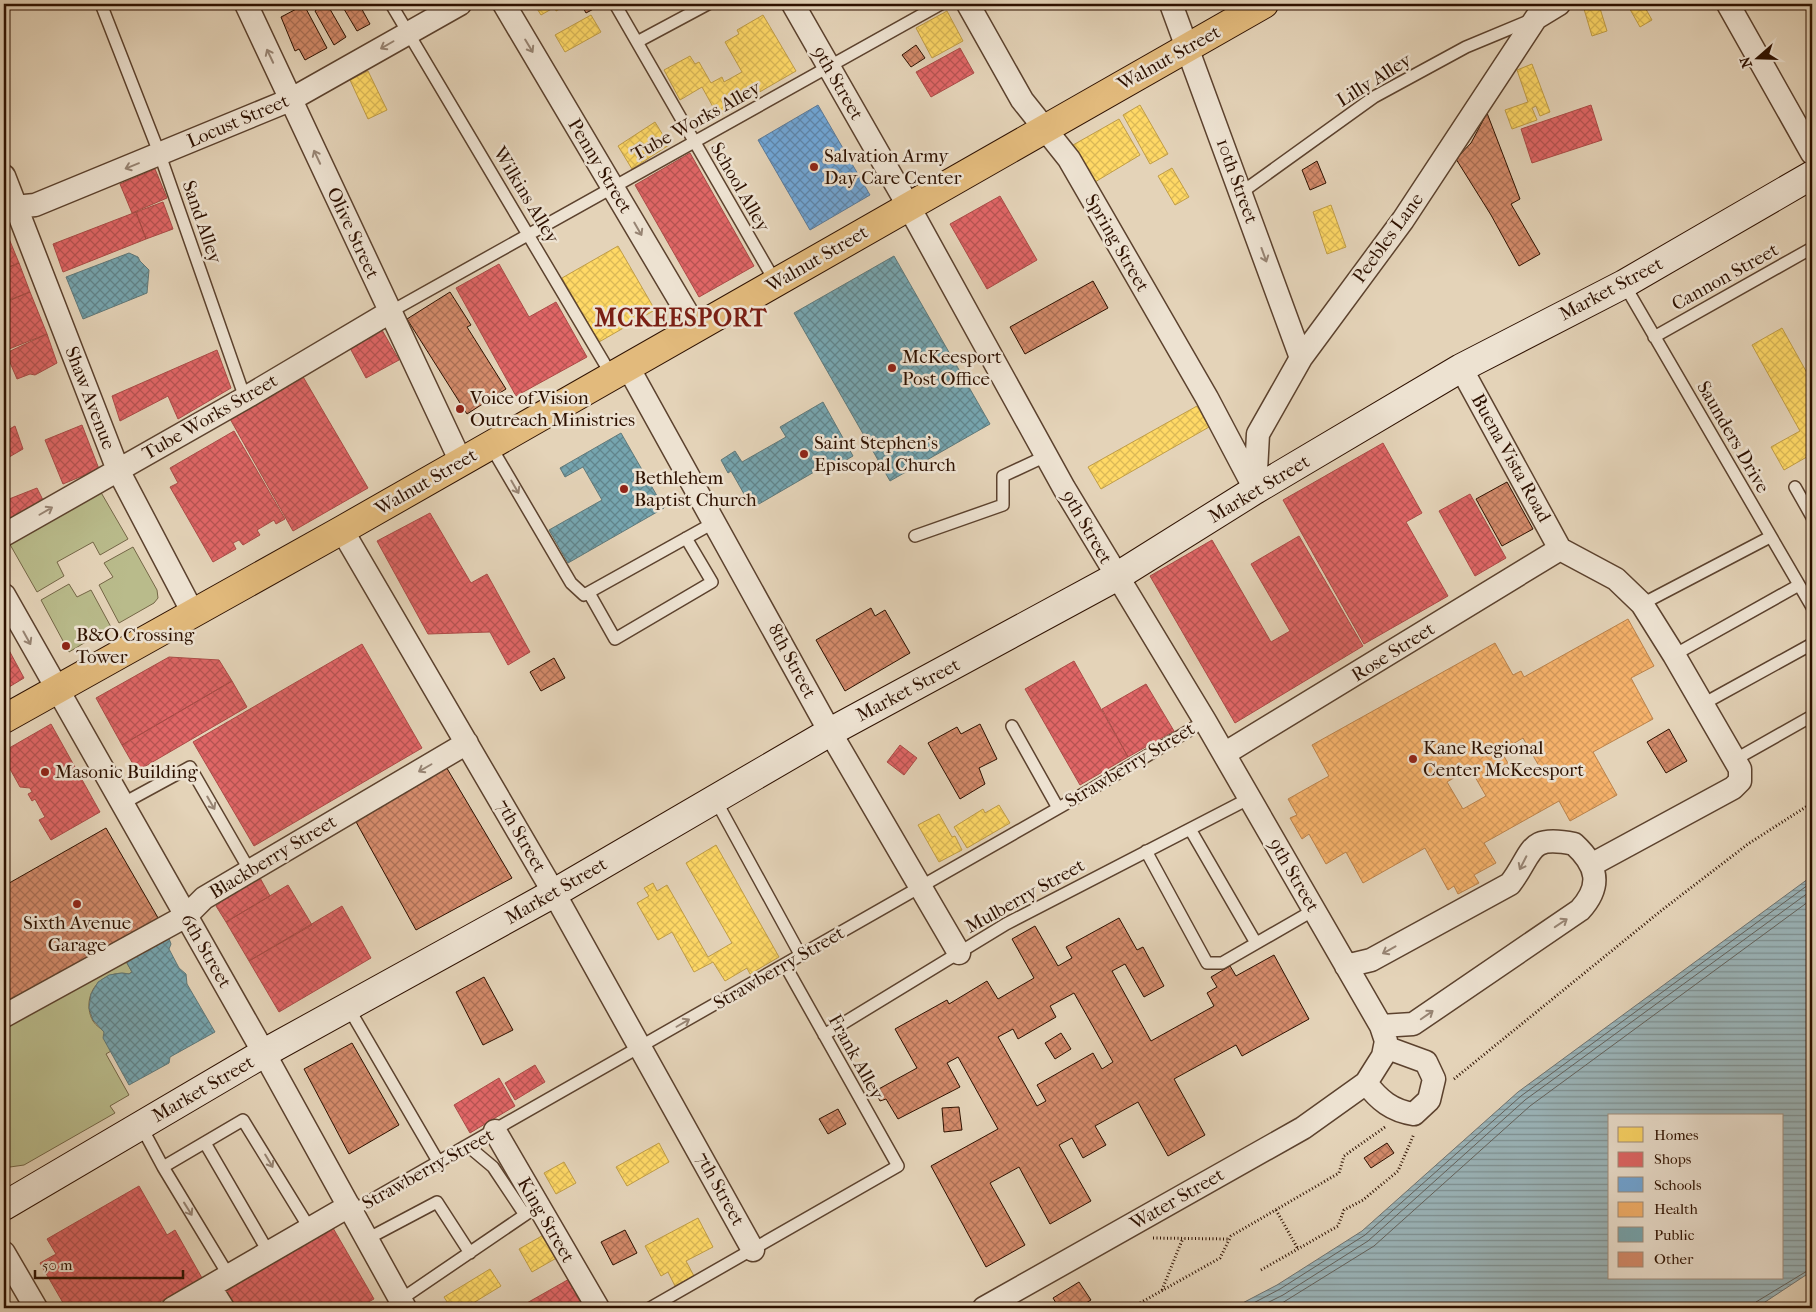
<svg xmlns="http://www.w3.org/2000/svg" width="1816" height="1312" font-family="'IM FELL French Canon',serif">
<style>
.green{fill:#b9bb8b;stroke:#746646}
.water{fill:url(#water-rules);stroke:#6f7370;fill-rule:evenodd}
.homes{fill:url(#homes-cross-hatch);stroke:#c09d47}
.shops{fill:url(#shops-cross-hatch);stroke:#ab4c47}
.schools{fill:url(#schools-cross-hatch);stroke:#5c7b9a}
.health{fill:url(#health-cross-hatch);stroke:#ba824b;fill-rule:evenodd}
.public{fill:url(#public-cross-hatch);stroke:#60797a}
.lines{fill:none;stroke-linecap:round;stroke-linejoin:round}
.shore{stroke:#64635d;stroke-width:1}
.building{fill:url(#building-cross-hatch);stroke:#2e1100;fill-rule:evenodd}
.lane-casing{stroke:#5c422e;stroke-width:14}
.street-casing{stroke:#5c422e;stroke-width:25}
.secondary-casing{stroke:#2e1100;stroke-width:30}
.primary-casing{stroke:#2e1100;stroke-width:30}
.path{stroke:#2e1100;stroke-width:3;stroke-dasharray:1 2.5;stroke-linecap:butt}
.lane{stroke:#ede2d1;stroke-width:11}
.street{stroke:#ede2d1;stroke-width:22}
.secondary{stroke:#ede2d1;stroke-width:28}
.primary{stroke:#e2ba7c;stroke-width:28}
.oneway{stroke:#978473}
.poi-dot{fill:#8f2418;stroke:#ede2d1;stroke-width:2}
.labels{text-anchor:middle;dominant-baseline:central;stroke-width:5;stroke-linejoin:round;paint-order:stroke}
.street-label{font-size:19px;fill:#2e1100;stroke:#ede2d1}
.poi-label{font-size:19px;fill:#2e1100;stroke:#ede2d1;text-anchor:start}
.district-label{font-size:24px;font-weight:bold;letter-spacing:1px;fill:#7a1f14;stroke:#ede2d1}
</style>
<defs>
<pattern id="water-rules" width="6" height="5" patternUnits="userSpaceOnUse" patternTransform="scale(1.25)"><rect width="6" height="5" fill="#9bb5ba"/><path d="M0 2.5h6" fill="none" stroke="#7f9295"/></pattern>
<pattern id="homes-cross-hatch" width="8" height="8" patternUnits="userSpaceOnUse" patternTransform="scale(1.25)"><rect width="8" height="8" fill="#ffd966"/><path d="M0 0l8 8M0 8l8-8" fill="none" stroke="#dbb957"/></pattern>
<pattern id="shops-cross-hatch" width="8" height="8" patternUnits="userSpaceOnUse" patternTransform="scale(1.25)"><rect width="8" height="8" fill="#e06666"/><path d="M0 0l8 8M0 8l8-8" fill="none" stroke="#b65352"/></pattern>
<pattern id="schools-cross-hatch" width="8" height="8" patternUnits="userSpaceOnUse" patternTransform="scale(1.25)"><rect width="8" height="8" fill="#6fa8dc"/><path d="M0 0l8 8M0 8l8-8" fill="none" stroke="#5c87b0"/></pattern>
<pattern id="health-cross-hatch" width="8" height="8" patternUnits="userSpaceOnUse" patternTransform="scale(1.25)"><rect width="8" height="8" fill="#f6b26b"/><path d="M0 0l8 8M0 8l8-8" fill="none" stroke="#d3985b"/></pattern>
<pattern id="public-cross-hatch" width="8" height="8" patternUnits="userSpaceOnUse" patternTransform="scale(1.25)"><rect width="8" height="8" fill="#76a5af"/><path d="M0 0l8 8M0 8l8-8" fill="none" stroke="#61858c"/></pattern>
<pattern id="building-cross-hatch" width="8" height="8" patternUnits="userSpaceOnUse" patternTransform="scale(1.25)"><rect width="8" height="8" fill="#d48b6b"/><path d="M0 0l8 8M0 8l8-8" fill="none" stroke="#ac7056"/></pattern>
</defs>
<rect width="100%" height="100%" fill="#e4d3b8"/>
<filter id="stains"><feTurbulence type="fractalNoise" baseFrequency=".004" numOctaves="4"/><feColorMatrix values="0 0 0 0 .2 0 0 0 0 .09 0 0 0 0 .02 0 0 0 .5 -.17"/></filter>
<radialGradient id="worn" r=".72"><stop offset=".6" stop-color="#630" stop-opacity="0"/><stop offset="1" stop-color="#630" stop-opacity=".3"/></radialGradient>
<path class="green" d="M99 489 128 539 100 555 93 542 57 562 64 576 37 592 8 541Z
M133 547 157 590 158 598 154 603 119 623 99 585 113 577 104 563Z
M69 584 77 597 91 590 111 627 69 652 41 600Z
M123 956 132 972 129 974C119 972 111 974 103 979 89 988 85 1007 93 1021 96 1026 101 1028 104 1032 107 1037 109 1045 111 1051L106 1054 129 1095 110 1106 115 1113 24 1165 10 1167 4 1171V1021Z"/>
<path class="water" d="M1812 876V1271L1756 1308H1233L1277 1285 1362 1231 1518 1092ZM1610 1116H1782V1278H1610Z"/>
<path class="homes" d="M4 4H20L4 10Z
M534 4H569L556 11 555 7 541 15Z
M1627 4H1643L1652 20 1640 27Z
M1599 5 1607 31 1592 36 1584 9Z
M947 11 963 41 932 58 916 28Z
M591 15 601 32 565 52 555 35Z
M763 15 796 71 718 116 702 87 680 100 664 70 690 56 695 64 699 62 711 83 722 77 724 82 742 72 725 42 739 34 737 30Z
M1532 64 1550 112 1540 116 1536 106 1532 108 1537 120 1512 129 1505 110 1528 102 1517 70Z
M368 71 387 110 368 119 350 80Z
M1140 105 1168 154 1150 164 1123 115Z
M1119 119 1140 155 1095 182 1073 145Z
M655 122 669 145 632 169 618 146Z
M1172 168 1189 197 1175 205 1158 176Z
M1331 205 1346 247 1327 254 1313 212Z
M618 246 655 310 599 342 562 278Z
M1782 328 1812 382V454L1784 470 1771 447 1800 431 1752 345Z
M1197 406 1209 427 1101 489 1088 467Z
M999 805 1010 823 967 848 954 827 983 809 985 813Z
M939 814 952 837 955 836 962 850 939 862 918 825Z
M716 845 779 957 750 974 747 968 725 981 713 962 694 972 672 932 658 940 637 903 649 896 644 888 653 883 657 891 667 885 708 957 732 943 686 863Z
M659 1143 669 1162 627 1186 616 1167Z
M564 1162 576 1183 556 1194 544 1173Z
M698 1218 713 1247 686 1261 694 1276 675 1286 668 1272 661 1276 645 1246Z
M547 1233 560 1256 532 1272 519 1249Z
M490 1269 501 1286 465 1308H451L444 1297Z"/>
<path class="shops" d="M960 48 974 73 931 97 916 72Z
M1591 105 1602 140 1532 163 1521 129Z
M690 153 754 266 699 297 635 185Z
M155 169 167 198 132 213 120 184Z
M1000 196 1037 260 987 289 950 224Z
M163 202 173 229 146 239 136 212Z
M136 212 146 239 63 272 53 244Z
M5 229 19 263 4 269V230Z
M19 263 30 292 4 302V269Z
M499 264 529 317 556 302 587 357 516 396 456 288Z
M30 292 47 334 4 351V303Z
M382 330 399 360 366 378 350 348Z
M47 334 57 363 35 375 30 374 17 379 6 353Z
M217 350 231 388 178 419 168 396 120 421 112 396Z
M302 375 368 488 293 531 229 417Z
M4 413 10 427 4 430Z
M82 425 99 469 63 484 45 440Z
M15 426 23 449 4 460V432Z
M234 431 285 519 276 524 274 520 257 530 260 535 243 545 239 540 233 543 236 549 213 562 170 487 178 483 170 468Z
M1383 443 1422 513 1406 522 1448 596 1364 644 1283 500Z
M37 488 43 500 4 522V501Z
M1470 494 1506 558 1475 576 1439 511Z
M430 513 471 583 487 574 530 652 508 665 490 632 428 634 377 541Z
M1299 536 1363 646 1235 723 1150 576 1212 540 1271 642 1290 631 1251 564Z
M4 641 24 678 4 690Z
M362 644 422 748 254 846 193 742Z
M169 657 219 660 232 681 122 745 96 698Z
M1074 661 1128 757 1080 785 1025 689Z
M232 681 247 707 137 771 122 745Z
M1146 684 1174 731 1128 757 1102 709Z
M51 724 100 812 51 840 39 820 45 817 35 799 32 801 28 794 32 792 30 788 20 787 4 758V751Z
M900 745 917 758 904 775 887 762Z
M259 876 270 896 226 922 216 906 220 903 219 900Z
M288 885 312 925 249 961 226 922Z
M342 906 371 958 279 1012 249 961Z
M535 1065 545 1082 515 1100 505 1083Z
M499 1078 515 1106 470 1133 454 1105Z
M139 1186 167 1235 175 1230 202 1278 149 1308H66L40 1263 56 1254 47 1239Z
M333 1228 374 1299 357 1308H235L224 1290Z
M571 1278 589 1308H518Z"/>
<path class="schools" d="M818 105 870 195 810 230 758 140Z"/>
<path class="health" d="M1628 619 1654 666 1631 678 1653 719 1593 752 1617 795 1570 821 1559 801 1484 843 1496 863 1474 875 1479 883 1458 894 1454 886 1448 890 1425 848 1363 883 1346 852 1326 864 1309 834 1302 839 1290 818 1297 815 1288 799 1329 776 1312 745 1495 643 1513 675 1521 671 1524 677ZM1523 738 1539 766 1517 779 1501 751ZM1470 768 1486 796 1463 809 1447 782Z"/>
<path class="public" d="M129 253 138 257 140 261 149 270 147 293 83 319 66 277Z
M894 256 990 424 890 481 794 313Z
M823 402 853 456 824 473 821 468 752 508 731 471 728 473 721 460 735 451 742 462 786 437 780 427Z
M621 433 664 508 568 563 549 530 602 500 583 467 565 477 560 468Z
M168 936 171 944 169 949 179 968 186 974 187 984 215 1032 170 1057 169 1063 129 1085 103 1038 104 1032 93 1020 89 1008 91 994 98 982 109 975 122 973 129 974 132 972 123 956Z"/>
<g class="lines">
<path class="shore" d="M1244 1308 1280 1289 1365 1235 1521 1096 1812 882
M1257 1308 1283 1295 1368 1241 1525 1100 1812 890
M1274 1308 1374 1246 1530 1106 1812 899
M1754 1308 1756 1302 1812 1268"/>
</g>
<path class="building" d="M324 4H327L346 37 334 45 315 11Z
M341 4H359L370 24 357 31Z
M581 4H603L586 13Z
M304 5 327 48 305 60 299 49 295 51 281 17Z
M916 45 925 58 911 67 902 55Z
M1487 113 1520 199 1511 204 1540 254 1519 266 1491 215 1456 159 1471 143Z
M1317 161 1326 183 1310 190 1302 170Z
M1093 281 1108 308 1025 354 1010 327Z
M450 292 471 325 467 327 506 389 467 414 407 319Z
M1507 482 1533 529 1502 546 1476 499Z
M871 608 875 616 885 610 910 653 845 691 816 640Z
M554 658 565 678 541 691 530 672Z
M980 724 997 759 979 768 985 784 960 799 928 743 957 727 961 734Z
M1669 729 1687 761 1666 773 1647 742Z
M445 765 512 878 416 930 355 820Z
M106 828 161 923 4 1010V886Z
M1119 918 1137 950 1143 947 1164 986 1144 997 1125 964 1112 971 1151 1041 1214 1006 1207 993 1217 987 1211 977 1230 966 1236 976 1274 955 1309 1019 1242 1056 1236 1045 1174 1079 1205 1135 1168 1156 1138 1102 1095 1126 1106 1145 1083 1158 1072 1138 1059 1145 1091 1201 1050 1224 1019 1167 990 1183 1025 1245 986 1267 931 1166 998 1129 958 1057 947 1063 960 1087 898 1119 886 1099 880 1101 875 1091 917 1068 895 1029 947 1000 949 1004 987 981 998 999 1034 978 1012 939 1035 926 1058 966 1072 958 1066 947ZM1074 993 1113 1062 1102 1069 1093 1053 1037 1085 1046 1101 1037 1106 998 1037 1013 1029 1018 1039 1056 1017 1050 1006Z
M484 977 513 1030 483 1045 456 992Z
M1061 1033 1071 1049 1055 1059 1045 1043Z
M352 1043 399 1125 349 1154 304 1069Z
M959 1107 962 1130 944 1132 942 1108Z
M838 1109 846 1124 828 1134 819 1119Z
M1387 1143 1394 1153 1371 1168 1364 1158Z
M625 1230 637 1253 613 1265 601 1242Z
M1079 1282 1091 1300 1078 1308H1059L1053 1298Z"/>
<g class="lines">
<defs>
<path id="lane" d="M101 4 160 155 245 398
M391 4 612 376
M615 4 776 283
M637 42 708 4
M1242 192 1374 97 1466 47 1531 20
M1624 284 1812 607
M390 312 941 4
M1654 337 1812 248
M490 445 571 583 584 595 715 522
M1795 487 1812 517
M915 536 1003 505V476L1046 456
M589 593 615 639 712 582 686 538
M1642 604 1770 537
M1674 655 1799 585
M1703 704 1812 644
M1012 726 1058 808
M1736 759 1812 716
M715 799 801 956
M122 804 190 767 250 871
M1190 829 1256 943
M1146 851 1207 963H1222L1314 910
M348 1007 439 1163
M824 1035 1006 924 1250 798
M141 1126 163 1167 243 1120 310 1229
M205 1143 269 1253
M468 1146 493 1167 525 1215
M163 1167 229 1276
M352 1211 1090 790 1205 721
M367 1239 437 1202 470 1253
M400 1300 538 1206
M650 1308 898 1166 785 965"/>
<path id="street" d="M246 4 461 462
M504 4 696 328
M793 4 909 207 1064 488 1205 721 1381 1026 1386 1041 1383 1056 1366 1083 1303 1128 984 1308
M968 4 1022 100 1069 159 1207 398 1255 489
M1171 4 1301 358
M1728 4 1812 153
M4 176 118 470 193 613
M4 208 35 205 290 100 460 4
M628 367 830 732 959 953
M1461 368 1560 549
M1255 490 1258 434 1301 358 1403 220 1536 18 1559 4
M342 530 554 893 753 1250
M4 535 245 398 390 312
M1560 549 1616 579 1642 604 1674 655 1740 769V781L1733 788 1591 865
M4 595 264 1053 405 1308
M1224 754 1560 549
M1346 966 1371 960 1510 884C1534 853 1526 834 1574 844 1598 866 1602 886 1580 910L1413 1024 1381 1026
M4 1016 186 916 204 898 467 743
M1366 1083C1379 1100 1392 1111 1414 1114L1429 1100 1434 1079 1426 1062 1385 1047
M495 1131 598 1308
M4 1253 36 1308
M210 1287 223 1308
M173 1308 349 1206"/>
<path id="secondary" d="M4 1206 264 1053 554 893 830 732 1116 577 1255 490 1461 368 1624 284 1812 175"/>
<path id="primary" d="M4 719 342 530 1264 4"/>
</defs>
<use href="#lane" class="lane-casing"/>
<use href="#street" class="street-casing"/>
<use href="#secondary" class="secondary-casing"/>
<use href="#primary" class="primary-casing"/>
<path class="path" d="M1454 1079 1662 910 1748 844 1812 803
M1276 1210 1298 1249
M1153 1238 1229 1239
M1261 1270 1338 1226 1344 1210 1363 1200 1398 1171 1414 1134
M1162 1290 1183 1238
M1131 1308 1220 1258 1231 1236 1339 1173 1344 1156 1385 1127"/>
<use href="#lane" class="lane"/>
<use href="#street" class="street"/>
<use href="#secondary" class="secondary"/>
<use href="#primary" class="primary"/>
</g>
<defs><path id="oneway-shaft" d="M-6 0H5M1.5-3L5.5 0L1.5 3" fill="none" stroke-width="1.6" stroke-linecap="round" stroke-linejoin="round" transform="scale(1.25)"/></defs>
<g class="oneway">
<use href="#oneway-shaft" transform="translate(387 45) rotate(150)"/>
<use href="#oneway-shaft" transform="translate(529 46) rotate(59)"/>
<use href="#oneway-shaft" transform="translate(270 56) rotate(-115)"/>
<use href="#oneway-shaft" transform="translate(317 157) rotate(-115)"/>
<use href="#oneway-shaft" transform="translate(132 166) rotate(158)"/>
<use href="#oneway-shaft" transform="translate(638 229) rotate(60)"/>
<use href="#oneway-shaft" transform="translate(1264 255) rotate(70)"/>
<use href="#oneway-shaft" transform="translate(515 487) rotate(60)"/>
<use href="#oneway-shaft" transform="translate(46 511) rotate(-30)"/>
<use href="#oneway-shaft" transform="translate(27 638) rotate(61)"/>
<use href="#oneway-shaft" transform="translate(425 768) rotate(150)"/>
<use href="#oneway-shaft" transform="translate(211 803) rotate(60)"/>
<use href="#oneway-shaft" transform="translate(1523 863) rotate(117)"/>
<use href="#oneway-shaft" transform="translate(1561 923) rotate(-34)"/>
<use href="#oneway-shaft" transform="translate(1389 950) rotate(151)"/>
<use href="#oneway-shaft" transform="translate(1427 1015) rotate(-35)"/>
<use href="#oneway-shaft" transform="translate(683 1023) rotate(-30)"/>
<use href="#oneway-shaft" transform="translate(269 1161) rotate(59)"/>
<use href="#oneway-shaft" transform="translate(188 1209) rotate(58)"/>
</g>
<g class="poi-dot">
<circle cx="814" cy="167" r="5"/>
<circle cx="892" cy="368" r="5"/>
<circle cx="460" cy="409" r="5"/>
<circle cx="804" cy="454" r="5"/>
<circle cx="624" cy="489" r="5"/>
<circle cx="66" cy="646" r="5"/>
<circle cx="1413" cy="759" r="5"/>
<circle cx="45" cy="772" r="5"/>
<circle cx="77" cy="904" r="5"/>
</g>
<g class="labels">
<g class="street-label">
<text transform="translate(1169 58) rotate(-29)">Walnut Street</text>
<text transform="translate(1374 80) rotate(-32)">Lilly Alley</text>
<text transform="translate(838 83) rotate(60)">9th Street</text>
<text transform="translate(238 121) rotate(-23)">Locust Street</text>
<text transform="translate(696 121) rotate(-29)">Tube Works Alley</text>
<text transform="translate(600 166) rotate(59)">Penny Street</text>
<text transform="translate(1237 181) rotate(70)">10th Street</text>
<text transform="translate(740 187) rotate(60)">School Alley</text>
<text transform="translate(526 195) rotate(59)">Wilkins Alley</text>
<text transform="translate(202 222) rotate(71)">Sand Alley</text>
<text transform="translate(353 233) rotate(65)">Olive Street</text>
<text transform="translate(1388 238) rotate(-54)">Peebles Lane</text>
<text transform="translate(1117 243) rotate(60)">Spring Street</text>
<text transform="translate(817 259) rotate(-30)">Walnut Street</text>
<text transform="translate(1725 277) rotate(-29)">Cannon Street</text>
<text transform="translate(1611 289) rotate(-28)">Market Street</text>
<text transform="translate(90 398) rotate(69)">Shaw Avenue</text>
<text transform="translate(210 417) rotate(-30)">Tube Works Street</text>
<text transform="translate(1733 437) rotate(60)">Saunders Drive</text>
<text transform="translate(1511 458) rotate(61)">Buena Vista Road</text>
<text transform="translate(426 482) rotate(-30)">Walnut Street</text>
<text transform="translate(1259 489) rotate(-31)">Market Street</text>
<text transform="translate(1087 527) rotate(60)">9th Street</text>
<text transform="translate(1393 652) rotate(-32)">Rose Street</text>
<text transform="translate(792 661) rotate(62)">8th Street</text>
<text transform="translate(908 690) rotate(-28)">Market Street</text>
<text transform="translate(1130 765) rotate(-31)">Strawberry Street</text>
<text transform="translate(521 836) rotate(60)">7th Street</text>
<text transform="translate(273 857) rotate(-31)">Blackberry Street</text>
<text transform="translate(1294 875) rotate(60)">9th Street</text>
<text transform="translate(556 891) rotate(-30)">Market Street</text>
<text transform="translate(1025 896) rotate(-29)">Mulberry Street</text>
<text transform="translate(206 951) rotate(60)">6th Street</text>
<text transform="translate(779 968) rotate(-30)">Strawberry Street</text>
<text transform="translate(856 1057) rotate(61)">Frank Alley</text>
<text transform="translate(203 1089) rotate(-30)">Market Street</text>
<text transform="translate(428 1169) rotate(-29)">Strawberry Street</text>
<text transform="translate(720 1189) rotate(61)">7th Street</text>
<text transform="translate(1177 1199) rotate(-30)">Water Street</text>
<text transform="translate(546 1220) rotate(60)">King Street</text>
</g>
<g class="poi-label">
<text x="824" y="156">Salvation Army<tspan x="824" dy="22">Day Care Center</tspan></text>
<text x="902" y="357">McKeesport<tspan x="902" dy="22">Post Office</tspan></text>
<text x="470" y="398">Voice of Vision<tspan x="470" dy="22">Outreach Ministries</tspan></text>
<text x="814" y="443">Saint Stephen's<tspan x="814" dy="22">Episcopal Church</tspan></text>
<text x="634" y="478">Bethlehem<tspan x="634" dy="22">Baptist Church</tspan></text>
<text x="76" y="635">B&amp;O Crossing<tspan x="76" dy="22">Tower</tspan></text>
<text x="1423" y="748">Kane Regional<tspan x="1423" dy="22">Center McKeesport</tspan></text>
<text x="55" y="772">Masonic Building</text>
<text x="77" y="923" text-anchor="middle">Sixth Avenue<tspan x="77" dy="22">Garage</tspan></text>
</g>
<g class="district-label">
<text x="681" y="318">MCKEESPORT</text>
</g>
</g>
<rect width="1816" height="1312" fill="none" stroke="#e4d3b8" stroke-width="20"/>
<rect x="5" y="5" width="1806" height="1302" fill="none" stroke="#2e1100" stroke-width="2.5"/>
<rect x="10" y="10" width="1796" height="1292" fill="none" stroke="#2e1100"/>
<rect x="1608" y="1114" width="175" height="165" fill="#ede2d1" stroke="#a18e7d"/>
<rect x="1618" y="1127" width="25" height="15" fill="#ffd966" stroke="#a18e7d"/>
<text x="1654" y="1140" font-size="15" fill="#2e1100">Homes</text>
<rect x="1618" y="1152" width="25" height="15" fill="#e06666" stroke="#a18e7d"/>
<text x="1654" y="1164" font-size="15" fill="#2e1100">Shops</text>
<rect x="1618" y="1177" width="25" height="15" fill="#6fa8dc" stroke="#a18e7d"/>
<text x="1654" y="1190" font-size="15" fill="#2e1100">Schools</text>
<rect x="1618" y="1202" width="25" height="15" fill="#f6b26b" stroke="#a18e7d"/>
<text x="1654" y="1214" font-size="15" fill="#2e1100">Health</text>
<rect x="1618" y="1227" width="25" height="15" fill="#76a5af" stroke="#a18e7d"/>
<text x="1654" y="1240" font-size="15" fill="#2e1100">Public</text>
<rect x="1618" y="1252" width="25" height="15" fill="#d48b6b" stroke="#a18e7d"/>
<text x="1654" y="1264" font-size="15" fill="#2e1100">Other</text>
<g transform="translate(1758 58) rotate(250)" stroke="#ede2d1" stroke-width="4" paint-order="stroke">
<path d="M0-4L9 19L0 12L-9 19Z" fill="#2e1100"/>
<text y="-8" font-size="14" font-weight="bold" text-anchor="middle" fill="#2e1100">N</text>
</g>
<path d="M35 1270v8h148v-8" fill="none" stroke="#2e1100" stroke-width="2.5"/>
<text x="42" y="1270" font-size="15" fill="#2e1100" stroke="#ede2d1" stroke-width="4" paint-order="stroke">50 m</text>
<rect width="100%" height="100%" filter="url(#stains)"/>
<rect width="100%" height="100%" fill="url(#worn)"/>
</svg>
